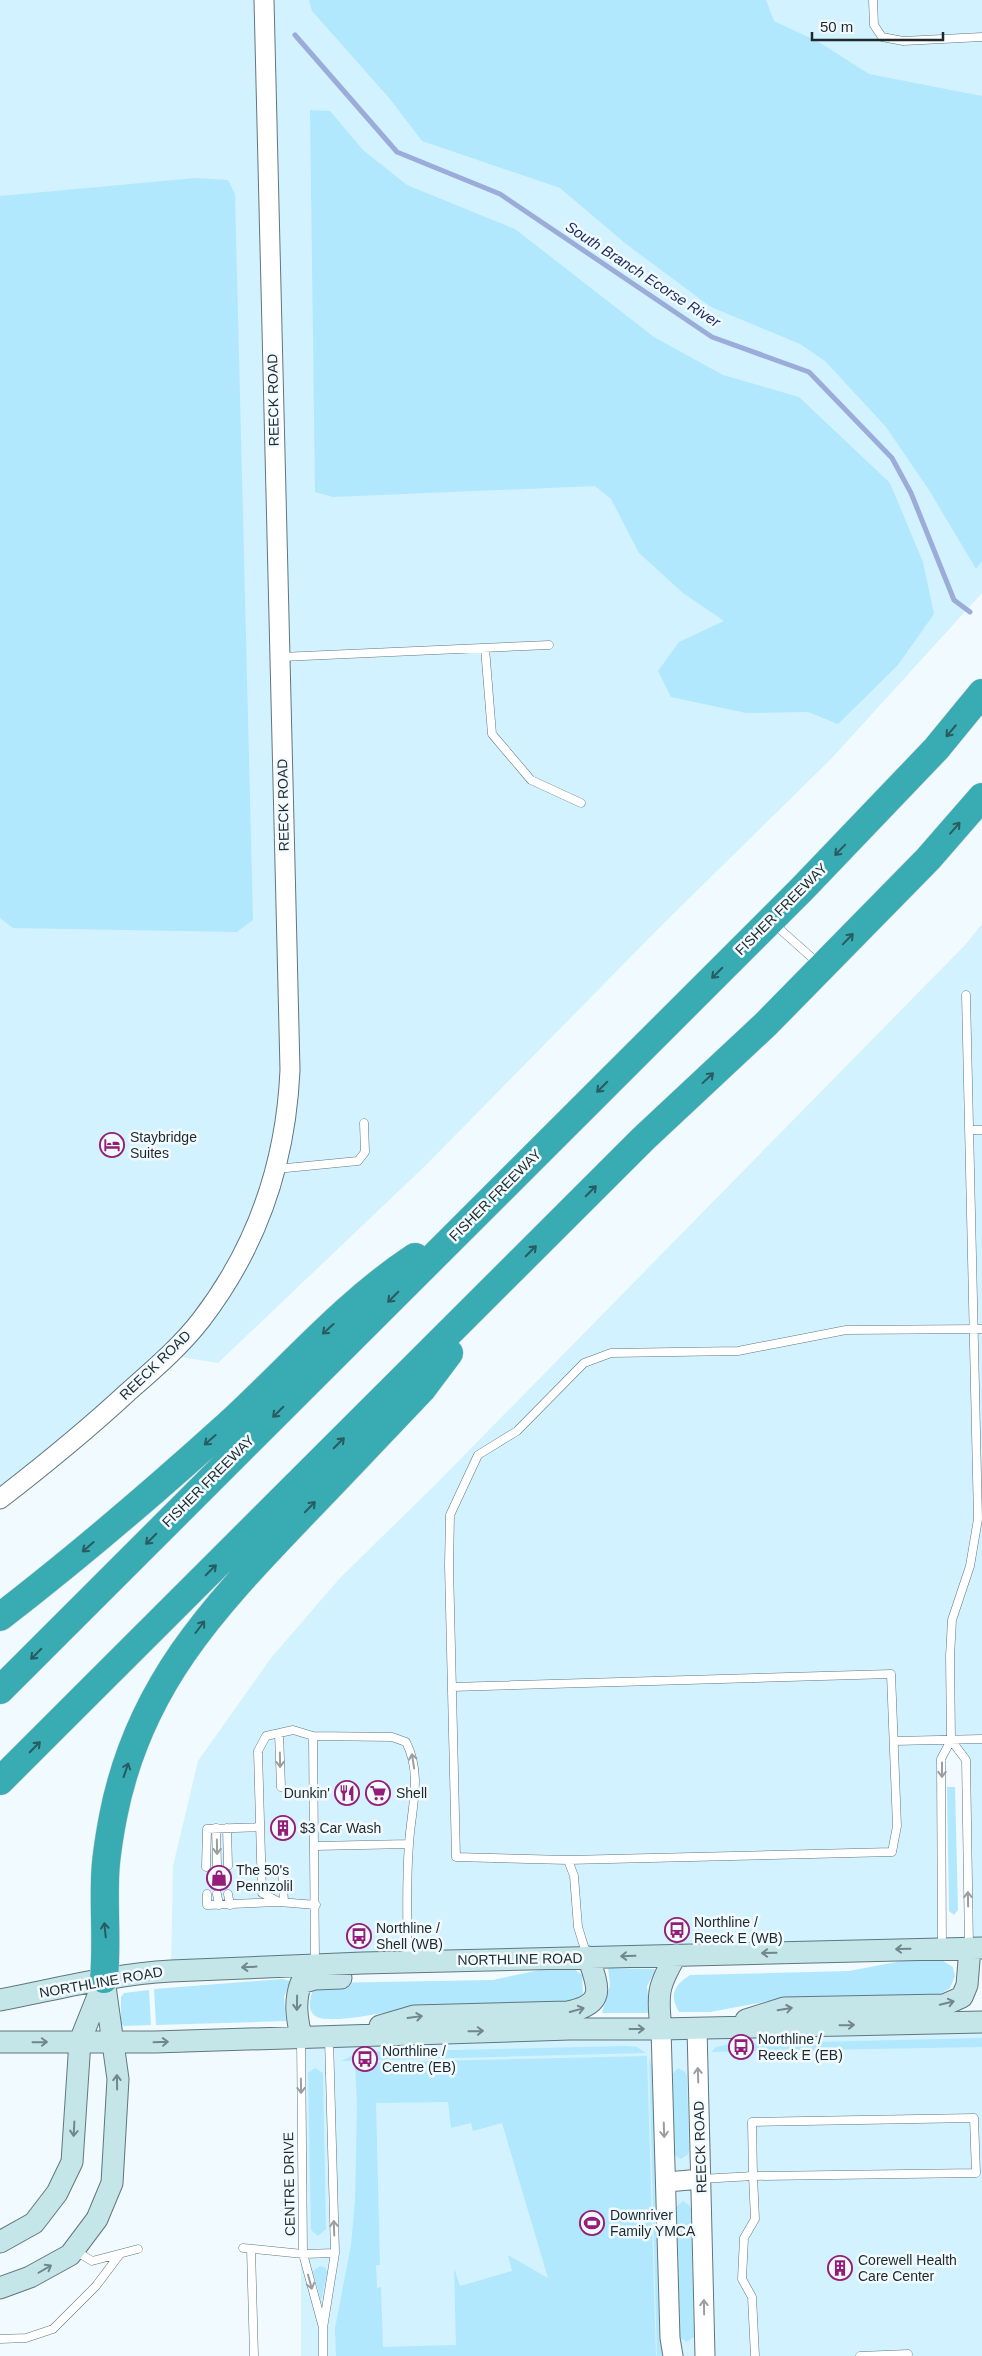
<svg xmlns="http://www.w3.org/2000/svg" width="982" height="2356" font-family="Arial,sans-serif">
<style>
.built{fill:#d2f2ff}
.green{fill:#b1e8fe;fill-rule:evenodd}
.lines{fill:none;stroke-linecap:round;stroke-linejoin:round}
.stream{stroke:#9cacd9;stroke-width:5}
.service-casing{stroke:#61767e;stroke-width:9}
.tertiary-casing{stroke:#61767e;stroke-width:21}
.secondary-casing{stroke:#61767e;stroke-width:23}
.motorway-casing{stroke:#d2d4d5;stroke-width:29}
.service{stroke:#fff;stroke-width:8}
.tertiary{stroke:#fff;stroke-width:19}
.secondary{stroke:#c4e6e8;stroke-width:21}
.motorway{stroke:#39abb2;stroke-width:28}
.oneway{stroke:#295c61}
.oneway2{stroke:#9a9ea0}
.oneway3{stroke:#72878a}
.labels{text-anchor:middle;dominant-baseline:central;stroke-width:5;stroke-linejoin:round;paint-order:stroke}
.street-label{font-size:14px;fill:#1f282b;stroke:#f1fafe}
.poi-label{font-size:14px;fill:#1f282b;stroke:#f1fafe;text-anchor:start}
.water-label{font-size:15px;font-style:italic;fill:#1c285e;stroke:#f1fafe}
</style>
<rect width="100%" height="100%" fill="#f1fafe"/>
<path class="built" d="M0 0H982V593L831 759 661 926 426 1165 218 1363 169 1355 0 1499Z
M982 924V1948H970L966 1760 952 1740 941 1760 942 1948 171 1971 173 1866 198 1761 271 1658 340 1578 436 1484 966 944Z
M982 2022V2356H301V2037Z"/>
<path class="green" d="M309 0H766L774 21 819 42 869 74 982 96V561L976 569 929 490 886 427 825 361 800 344 711 307 626 244 560 188 422 141 390 99 312 11Z
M310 110 330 111 363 150 407 185 515 229 654 337 723 375 799 397 890 483 923 562 934 614 898 665 838 724 808 712 746 713 671 697 658 671 679 642 724 621 683 593 639 553 611 499 595 486 333 497 315 492Z
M196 178 228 180 235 194 253 920 237 932 13 928 0 918V196Z
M947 1787H955L958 1910 954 1915 949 1911Z
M940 1959 953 1967 955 1976 950 1988 934 1998 780 1999 710 2012H679C669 1995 674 1985 690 1975L849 1971 907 1960Z
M608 1968 654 1969 655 1971 647 1986 650 2013H602L610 1985Z
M544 1969H574L582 1975 583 1995 577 2003C517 2005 448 2003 389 2012 375 2014 324 2025 314 2015 306 2008 311 1994 315 1986L323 1983 493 1980Z
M282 1979 290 1981 284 1997 286 2021 156 2025 154 1989Z
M149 1990 151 2025 124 2026 121 2024V1997L124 1993Z
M982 2038V2047L711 2052 716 2047 730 2044Z
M627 2046 637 2047 646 2053 341 2061 360 2052Z
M647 2056 656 2356H336L335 2328 351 2245 355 2201 357 2107 355 2063ZM448 2102 451 2128 471 2123 473 2131 502 2123 548 2278 508 2255 512 2271 460 2286 454 2268 456 2345 383 2347 381 2287 377 2288 376 2265H380L376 2103Z
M708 2057 711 2162 710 2167 709 2164 706 2058Z
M649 2058 653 2070 662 2356H657Z
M315 2068 323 2073 326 2229 318 2236 311 2230 308 2073Z
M678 2068 685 2072 687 2076 689 2150 688 2154 681 2159 674 2155 673 2151 671 2075Z
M683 2201 689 2205 691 2209 694 2333V2337L687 2342 680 2338 679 2333 675 2208Z
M320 2266 326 2268 327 2273 321 2301 313 2271Z"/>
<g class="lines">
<path class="stream" d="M295 35 397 152 500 194 712 337 809 372 892 458 911 493 954 600 970 612"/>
<defs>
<path id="service" d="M873 0 874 25 882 37 903 41 982 37
M485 648 492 734 531 780 581 803
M281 657 549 645
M773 923 819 964
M969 1130H982
M276 1169 358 1161 365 1152 364 1123
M452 1687 891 1674 897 1826 892 1852 568 1860
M279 1733 281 1787
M313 1736 315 1962
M951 1740 950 1656 952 1620 970 1566 978 1519 966 995
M894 1741 982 1739
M216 1828 217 1866
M227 1828 228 1866
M315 1846 409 1844
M206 1867 207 1829 260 1827
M282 1869 284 1902
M207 1894V1905L277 1902
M217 1894 219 1905
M228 1894 230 1905
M316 1905 279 1902 262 1893 258 1751 266 1736 293 1730 313 1736 392 1737 406 1742C423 1775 411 1809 409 1844 406 1882 407 1922 408 1960
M942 1947 941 1759 951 1740 966 1760 969 1946
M587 1956 578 1927 574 1876 568 1860 456 1857 449 1566 450 1515 478 1455 517 1431 584 1363 611 1353 738 1351 846 1330 982 1329
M301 2038 303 2254 322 2324
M974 2118 976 2173 753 2176 752 2122Z
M701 2179 753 2176 755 2219 744 2238 742 2279 752 2297 755 2356
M243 2248 303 2254 335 2253
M251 2249 254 2356
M74 2250 92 2261 138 2249
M0 2339 26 2338 53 2329 96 2286 120 2254
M323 2356V2328L335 2253 329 2039
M860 2356 908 2354"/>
<path id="tertiary" d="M0 1499C44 1465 87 1430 128 1392 154 1369 180 1347 201 1320 257 1247 286 1162 290 1070L264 0
M697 2028 705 2356
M661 2029 670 2338 673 2356
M667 2182 701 2179"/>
<path id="secondary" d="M0 2000C57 1989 114 1974 171 1971L363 1963 982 1948
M746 2020 784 2008 944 2005 962 1997 967 1985 970 1948
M380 2026 414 2016 568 2012C606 2004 599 1988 588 1957
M661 2029C657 1993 658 1986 676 1955
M301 2037C297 2018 294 2001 301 1983L315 1979 341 1978
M0 2042H155L570 2029H661L982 2022
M0 2242 34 2223 57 2193 72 2162 80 2041 104 1981
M0 2288 30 2277 70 2255 97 2219 112 2183 118 2079 104 1979"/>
<path id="motorway" d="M0 1617C79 1556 155 1491 229 1424 290 1368 345 1303 415 1257
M0 1690 802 889 936 749 982 693
M0 1781 643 1139 766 1024 928 859 982 797
M104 1979C107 1946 104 1914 105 1881 105 1860 109 1838 113 1817 138 1687 212 1609 300 1517 341 1475 381 1432 422 1389L449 1353"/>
</defs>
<use href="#service" class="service-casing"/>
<use href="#tertiary" class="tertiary-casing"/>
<use href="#secondary" class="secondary-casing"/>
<use href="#motorway" class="motorway-casing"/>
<use href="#service" class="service"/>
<use href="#tertiary" class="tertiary"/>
<use href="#secondary" class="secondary"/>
<use href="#motorway" class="motorway"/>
</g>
<defs><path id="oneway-shaft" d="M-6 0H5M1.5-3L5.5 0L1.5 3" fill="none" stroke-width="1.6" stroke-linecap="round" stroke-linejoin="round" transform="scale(1.25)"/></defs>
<g class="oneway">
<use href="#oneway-shaft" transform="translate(951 731) rotate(130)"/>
<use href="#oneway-shaft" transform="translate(955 828) rotate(-49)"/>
<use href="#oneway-shaft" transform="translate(840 850) rotate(134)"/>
<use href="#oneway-shaft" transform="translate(848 939) rotate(-46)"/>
<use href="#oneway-shaft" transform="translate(717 973) rotate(135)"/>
<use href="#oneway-shaft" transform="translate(708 1078) rotate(-43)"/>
<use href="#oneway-shaft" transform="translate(602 1087) rotate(135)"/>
<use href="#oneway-shaft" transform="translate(591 1191) rotate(-45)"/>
<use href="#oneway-shaft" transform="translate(531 1251) rotate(-45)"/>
<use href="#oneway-shaft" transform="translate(393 1297) rotate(135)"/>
<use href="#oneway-shaft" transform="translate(328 1329) rotate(138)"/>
<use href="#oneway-shaft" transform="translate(278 1412) rotate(135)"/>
<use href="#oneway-shaft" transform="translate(210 1440) rotate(139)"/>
<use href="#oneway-shaft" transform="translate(339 1443) rotate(-45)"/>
<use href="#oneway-shaft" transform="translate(310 1507) rotate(-46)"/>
<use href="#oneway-shaft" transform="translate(151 1539) rotate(135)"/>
<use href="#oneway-shaft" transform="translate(88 1547) rotate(139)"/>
<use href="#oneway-shaft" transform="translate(211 1570) rotate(-45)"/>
<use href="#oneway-shaft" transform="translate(200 1627) rotate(-53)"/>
<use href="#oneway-shaft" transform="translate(36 1654) rotate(135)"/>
<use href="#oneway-shaft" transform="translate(35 1747) rotate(-45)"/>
<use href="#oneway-shaft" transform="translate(126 1770) rotate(-71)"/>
<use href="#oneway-shaft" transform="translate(105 1930) rotate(-96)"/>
</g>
<g class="oneway2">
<use href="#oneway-shaft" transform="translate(280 1760) rotate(89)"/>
<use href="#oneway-shaft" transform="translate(413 1761) rotate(-99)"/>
<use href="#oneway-shaft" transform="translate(942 1770) rotate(90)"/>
<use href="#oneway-shaft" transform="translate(217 1847) rotate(89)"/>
<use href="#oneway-shaft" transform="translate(968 1899) rotate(-91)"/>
<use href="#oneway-shaft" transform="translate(698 2075) rotate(-92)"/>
<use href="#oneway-shaft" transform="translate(301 2086) rotate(89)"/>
<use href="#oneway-shaft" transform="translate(664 2130) rotate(88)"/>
<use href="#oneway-shaft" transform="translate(334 2228) rotate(-92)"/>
<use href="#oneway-shaft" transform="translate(310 2282) rotate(75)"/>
<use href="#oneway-shaft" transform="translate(704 2307) rotate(-91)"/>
</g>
<g class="oneway3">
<use href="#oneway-shaft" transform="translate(903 1949) rotate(179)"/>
<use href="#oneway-shaft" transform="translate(769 1953) rotate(179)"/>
<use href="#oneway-shaft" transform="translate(628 1956) rotate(178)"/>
<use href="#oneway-shaft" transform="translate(249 1967) rotate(177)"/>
<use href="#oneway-shaft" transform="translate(297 2003) rotate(91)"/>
<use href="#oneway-shaft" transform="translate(947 2003) rotate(-14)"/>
<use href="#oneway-shaft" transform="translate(785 2009) rotate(-9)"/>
<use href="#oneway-shaft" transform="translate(577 2010) rotate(-15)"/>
<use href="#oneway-shaft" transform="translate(415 2017) rotate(-8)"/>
<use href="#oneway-shaft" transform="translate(847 2025) rotate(-1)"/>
<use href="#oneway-shaft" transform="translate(637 2029)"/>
<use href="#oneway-shaft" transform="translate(476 2031) rotate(-1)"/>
<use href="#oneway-shaft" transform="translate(40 2042) rotate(-1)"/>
<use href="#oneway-shaft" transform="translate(161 2042) rotate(-2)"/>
<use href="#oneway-shaft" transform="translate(117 2082) rotate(-91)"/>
<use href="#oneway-shaft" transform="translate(74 2129) rotate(93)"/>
<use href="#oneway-shaft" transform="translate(45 2269) rotate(-30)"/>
</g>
<defs>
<symbol id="hotel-ring" viewBox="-11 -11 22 22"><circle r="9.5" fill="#f1fafe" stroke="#951d7a" stroke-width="1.5"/><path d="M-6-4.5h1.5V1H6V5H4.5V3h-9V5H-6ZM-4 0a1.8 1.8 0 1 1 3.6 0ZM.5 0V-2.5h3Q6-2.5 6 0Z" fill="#951d7a"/></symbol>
<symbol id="restaurant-ring" viewBox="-11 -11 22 22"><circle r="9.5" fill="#f1fafe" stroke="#951d7a" stroke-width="1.5"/><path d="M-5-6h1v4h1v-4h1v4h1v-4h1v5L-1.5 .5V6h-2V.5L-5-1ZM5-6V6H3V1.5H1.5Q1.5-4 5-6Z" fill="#951d7a"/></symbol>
<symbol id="supermarket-ring" viewBox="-11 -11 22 22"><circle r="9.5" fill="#f1fafe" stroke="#951d7a" stroke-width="1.5"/><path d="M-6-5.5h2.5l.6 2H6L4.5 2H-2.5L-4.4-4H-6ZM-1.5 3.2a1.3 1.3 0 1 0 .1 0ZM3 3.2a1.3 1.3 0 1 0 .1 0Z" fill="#951d7a"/></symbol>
<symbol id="building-ring" viewBox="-11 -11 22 22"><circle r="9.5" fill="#f1fafe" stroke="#951d7a" stroke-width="1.5"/><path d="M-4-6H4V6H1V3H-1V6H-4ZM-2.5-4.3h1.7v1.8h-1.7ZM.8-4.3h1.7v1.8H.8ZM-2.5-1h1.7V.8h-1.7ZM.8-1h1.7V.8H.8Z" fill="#951d7a"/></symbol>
<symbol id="shop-ring" viewBox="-11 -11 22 22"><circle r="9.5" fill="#f1fafe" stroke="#951d7a" stroke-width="1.5"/><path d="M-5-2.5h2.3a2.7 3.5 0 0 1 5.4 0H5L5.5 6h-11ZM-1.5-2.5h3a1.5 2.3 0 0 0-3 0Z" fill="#951d7a"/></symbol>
<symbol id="bus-ring" viewBox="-11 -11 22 22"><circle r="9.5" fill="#f1fafe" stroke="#951d7a" stroke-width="1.5"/><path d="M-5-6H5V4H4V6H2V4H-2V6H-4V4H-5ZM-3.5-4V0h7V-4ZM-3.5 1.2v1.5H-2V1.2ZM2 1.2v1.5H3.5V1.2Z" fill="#951d7a"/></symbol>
<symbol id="stadium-ring" viewBox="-11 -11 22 22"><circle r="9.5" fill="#f1fafe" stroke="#951d7a" stroke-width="1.5"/><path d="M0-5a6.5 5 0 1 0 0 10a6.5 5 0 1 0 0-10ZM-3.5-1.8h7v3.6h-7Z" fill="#951d7a"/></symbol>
</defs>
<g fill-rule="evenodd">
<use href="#hotel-ring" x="98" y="1131" width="28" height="28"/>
<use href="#restaurant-ring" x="333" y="1779" width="28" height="28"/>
<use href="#supermarket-ring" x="364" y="1779" width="28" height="28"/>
<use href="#building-ring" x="269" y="1814" width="28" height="28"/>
<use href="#shop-ring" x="205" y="1864" width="28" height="28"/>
<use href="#bus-ring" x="663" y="1916" width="28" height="28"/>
<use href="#bus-ring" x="345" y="1922" width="28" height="28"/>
<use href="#bus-ring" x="727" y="2033" width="28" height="28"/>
<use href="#bus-ring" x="351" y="2045" width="28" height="28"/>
<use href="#stadium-ring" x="578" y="2209" width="28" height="28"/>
<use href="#building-ring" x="826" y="2254" width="28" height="28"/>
</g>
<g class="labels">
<g class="street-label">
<text transform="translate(273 400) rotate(-91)">REECK ROAD</text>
<text transform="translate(283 805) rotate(-91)">REECK ROAD</text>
<text transform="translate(781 909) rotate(-45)">FISHER FREEWAY</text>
<text transform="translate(495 1195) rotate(-45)">FISHER FREEWAY</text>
<text transform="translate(155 1365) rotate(-44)">REECK ROAD</text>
<text transform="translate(208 1481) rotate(-45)">FISHER FREEWAY</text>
<text transform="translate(520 1959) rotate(-1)">NORTHLINE ROAD</text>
<text transform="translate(101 1982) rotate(-10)">NORTHLINE ROAD</text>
<text transform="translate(700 2147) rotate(-92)">REECK ROAD</text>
<text transform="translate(289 2184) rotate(-91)">CENTRE DRIVE</text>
</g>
<g class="poi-label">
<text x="130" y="1137">Staybridge<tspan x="130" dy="16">Suites</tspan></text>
<text x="330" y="1793" text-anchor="end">Dunkin'</text>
<text x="396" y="1793">Shell</text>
<text x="300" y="1828">$3 Car Wash</text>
<text x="236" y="1870">The 50's<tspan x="236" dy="16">Pennzolil</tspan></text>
<text x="694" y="1922">Northline /<tspan x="694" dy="16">Reeck E (WB)</tspan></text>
<text x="376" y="1928">Northline /<tspan x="376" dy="16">Shell (WB)</tspan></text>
<text x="758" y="2039">Northline /<tspan x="758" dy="16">Reeck E (EB)</tspan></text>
<text x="382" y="2051">Northline /<tspan x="382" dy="16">Centre (EB)</tspan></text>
<text x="610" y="2215">Downriver<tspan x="610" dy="16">Family YMCA</tspan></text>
<text x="858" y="2260">Corewell Health<tspan x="858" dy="16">Care Center</tspan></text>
</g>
<g class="water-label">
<text transform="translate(643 274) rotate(33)">South Branch Ecorse River</text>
</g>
</g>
<path d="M812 32v8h131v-8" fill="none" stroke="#1f282b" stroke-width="2.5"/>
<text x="820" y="32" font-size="15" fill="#1f282b" stroke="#f1fafe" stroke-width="4" paint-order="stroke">50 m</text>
</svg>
